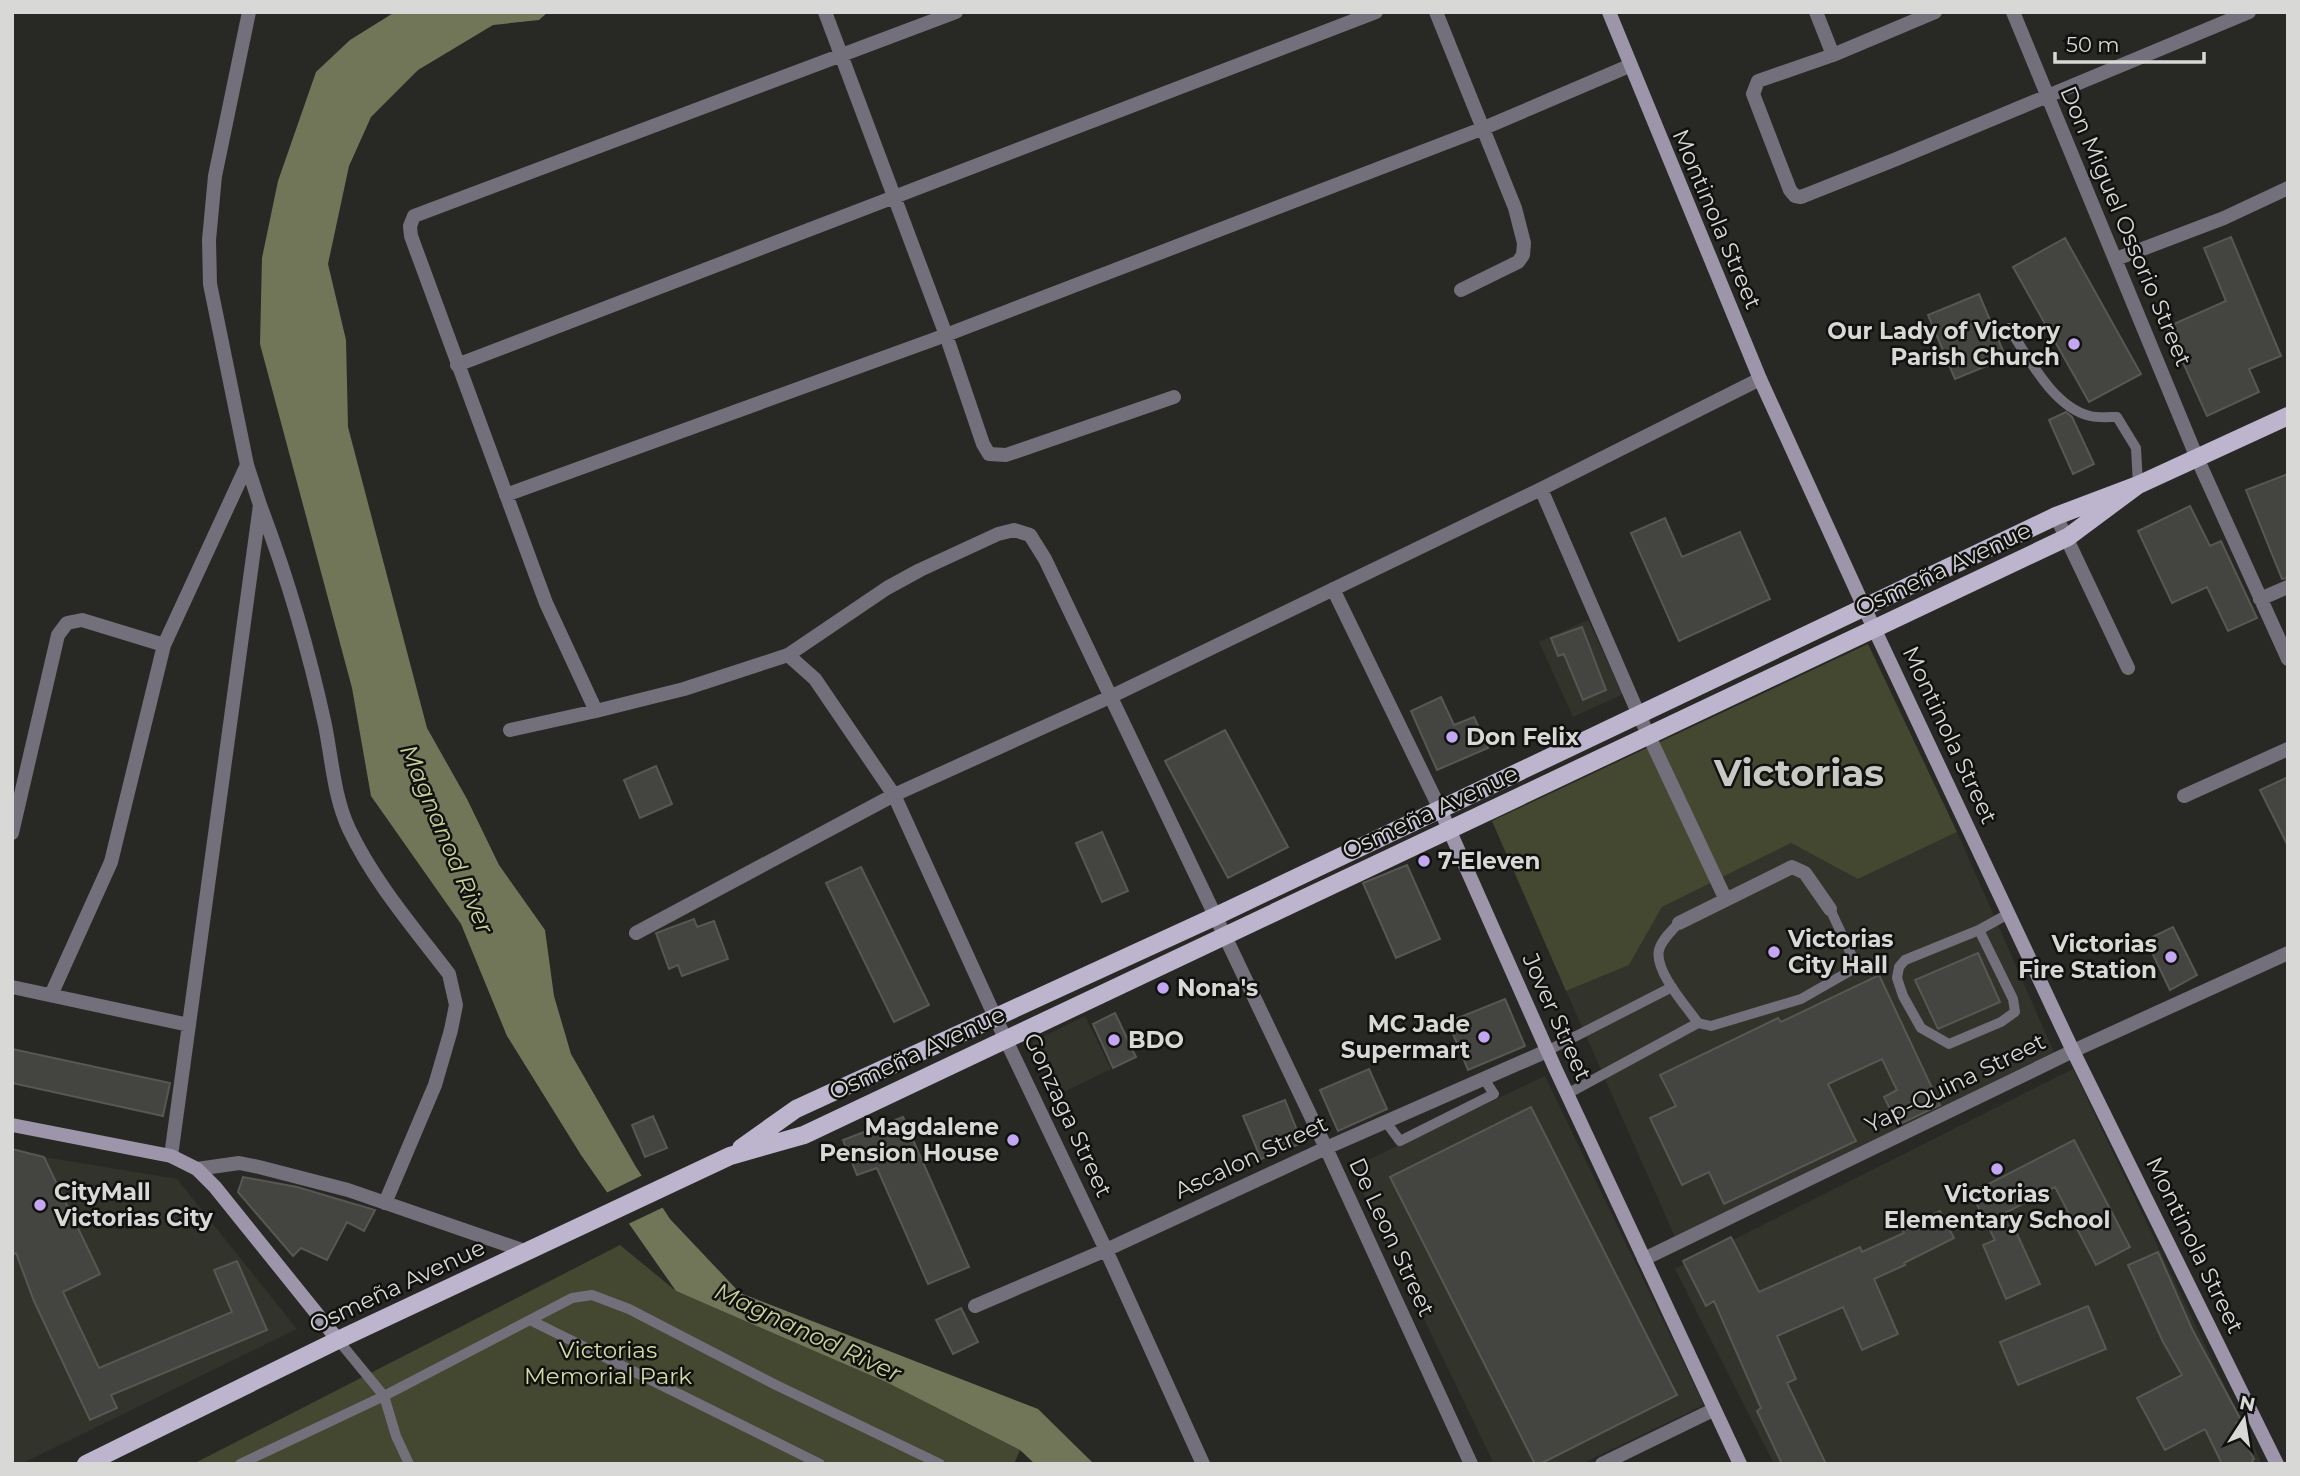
<svg xmlns="http://www.w3.org/2000/svg" width="2300" height="1476" font-family="Montserrat,sans-serif">
<style>
.built{fill:#32332a}
.green{fill:#444831}
.water{fill:#727659}
.pier{fill:#282925}
.building{fill:#444440;stroke:#575753;stroke-width:2}
.lines{fill:none;stroke-linecap:round;stroke-linejoin:round}
.lane{stroke:#736f7b;stroke-width:10}
.street{stroke:#736f7b;stroke-width:14}
.secondary{stroke:#9d96aa;stroke-width:14}
.primary{stroke:#bdb5ce;stroke-width:18}
.poi-dot{fill:#c3a7f2;stroke:#111210;stroke-width:2.5}
.labels{text-anchor:middle;dominant-baseline:central;stroke-width:5;stroke-linejoin:round;paint-order:stroke}
.street-label{font-size:23px;fill:#d8d8d6;stroke:#111210}
.poi-label{font-size:23px;font-weight:bold;fill:#d8d8d6;stroke:#111210;text-anchor:start}
.park-label{font-size:23px;fill:#d4dca4;stroke:#111210}
.water-label{font-size:24px;font-style:italic;fill:#c9d099;stroke:#111210}
.town-label{font-size:37px;font-weight:bold;fill:#c8c9c4;stroke:#111210}
</style>
<rect width="100%" height="100%" fill="#282925"/>
<path class="built" d="M1588 620 1623 694 1573 717 1539 642Z
M1957 832 2054 1052 1675 1237 1566 991 1629 965 1662 907 1791 843 1858 879Z
M1085 1016 1111 1069 1058 1095 1032 1042Z
M2073 1069 2262 1464H1774L1675 1269Z
M1545 1076 1704 1405 1581 1464H1494L1351 1168Z
M12 1149 44 1157 177 1179 297 1329 21 1464H12Z"/>
<path class="green" d="M1868 644 1957 832 1858 879 1791 843 1662 907 1629 965 1566 991 1492 821Z
M620 1245 676 1291 886 1382 1020 1450 1014 1464H193Z"/>
<path class="water" d="M395 12H548L539 20 493 25 418 70 371 117 349 166 328 264 346 340 348 427 427 728 467 799 499 865 545 930 554 996 571 1054 636 1167 670 1219 740 1293 1038 1409 1094 1464H1035L1020 1450 886 1382 676 1291 581 1155 507 1036 461 924 371 796 352 688 260 344 262 258 278 181 316 72 350 40Z"/>
<path class="pier" d="M645 1174 666 1206 626 1225 604 1194Z"/>
<path class="building" d="M2231 237 2281 356 2249 369 2259 392 2207 416 2167 327 2226 301 2204 248Z
M2065 238 2141 374 2089 402 2013 267Z
M1979 294 2006 358 1955 379 1928 315Z
M2066 412 2072 417 2094 464 2073 474 2049 420Z
M2288 474V578L2282 579 2246 490Z
M2190 506 2210 546 2221 541 2257 618 2228 631 2207 587 2172 603 2138 531Z
M1665 518 1682 557 1740 532 1770 599 1679 641 1631 533Z
M1582 627 1606 690 1583 700 1564 654 1558 656 1551 638Z
M1441 697 1454 725 1474 717 1488 748 1437 770 1411 711Z
M1225 730 1288 847 1228 878 1165 761Z
M656 766 672 804 640 818 624 780Z
M2288 777V846L2260 790Z
M1102 832 1128 891 1102 902 1076 843Z
M1407 865 1440 939 1396 958 1363 883Z
M861 867 929 1005 894 1022 826 883Z
M694 919 697 927 714 921 728 959 682 976 678 965 669 969 656 933Z
M2173 927 2197 975 2170 990 2146 940Z
M1978 953 2000 1002 1938 1029 1915 980Z
M1879 975 1940 1105 1898 1125 1884 1097 1897 1090 1882 1059 1828 1084 1856 1141 1724 1204 1709 1172 1682 1185 1650 1118 1676 1106 1660 1075 1778 1018 1781 1022Z
M1505 999 1525 1046 1468 1070 1448 1022Z
M1115 1013 1136 1057 1113 1068 1093 1024Z
M12 1049 170 1083 163 1116 12 1083Z
M1369 1069 1387 1109 1338 1131 1320 1090Z
M1285 1100 1302 1143 1261 1159 1243 1116Z
M1531 1107 1677 1395 1540 1464H1535L1390 1177Z
M653 1116 667 1148 645 1157 632 1125Z
M903 1117 969 1267 928 1284 877 1168 857 1175 843 1140Z
M2074 1140 2130 1247 2096 1265 2055 1187 2007 1212 2040 1284 2006 1299 1983 1245 1995 1240 1971 1193Z
M12 1149 44 1157 100 1274 63 1292 99 1368 232 1312 214 1270 237 1261 267 1330 111 1395 117 1408 90 1420 34 1301 16 1253 12 1255Z
M243 1177 297 1187 375 1210 364 1231 347 1222 327 1260 301 1248 293 1256 238 1192Z
M1940 1211 1954 1238 1904 1263 1905 1265 1874 1279 1898 1334 1862 1350 1843 1307 1777 1336 1796 1379 1787 1383 1826 1464H1782L1757 1411 1761 1408 1714 1301 1706 1306 1683 1261 1731 1237 1759 1292 1860 1247 1862 1252 1904 1233 1902 1230Z
M2158 1252 2192 1329 2241 1420 2236 1423 2254 1459 2252 1460 2254 1464H2222L2205 1429 2165 1450 2137 1398 2182 1375 2163 1342 2128 1265Z
M2088 1306 2106 1349 2018 1385 2000 1342Z
M961 1308 978 1342 953 1354 936 1320Z"/>
<g class="lines">
<path class="lane" d="M2009 328C2028 357 2053 407 2090 416 2098 418 2109 417 2117 417L2136 448 2138 485
M1679 923C1671 931 1662 940 1659 950 1654 971 1687 1007 1698 1023
M1979 930 2013 999 2015 1012 2001 1022 1949 1044 1921 1028 1903 996 1897 978 1899 967 1905 960 1979 930 2008 914
M1547 1051 1672 987
M1567 1094 1698 1023 1711 1026 1801 999 1857 967 1830 909
M1386 1122 1400 1141 1494 1094 1484 1079
M530 1320 820 1464
M338 1340 384 1396 396 1436 409 1464
M240 1464 384 1396 572 1298 592 1295 629 1309 776 1385 940 1464"/>
<path class="street" d="M825 12 946 335 983 444 989 454 1006 455 1174 397
M956 12 414 216 410 226 411 236 546 603 596 711 684 689 788 655 887 588 920 570 998 534 1014 530 1030 535 1045 559 1326 1148 1471 1464
M1436 12 1515 208 1524 243 1523 255 1518 262 1461 290
M1816 12 1833 55 1935 12
M2013 12 2197 458 2288 659
M1833 55 1758 81 1753 94 1790 190 1795 196 1801 197 1894 160 2249 12
M2116 259 2224 218 2288 188
M457 365 1376 12
M1541 489 1639 715 1726 900
M506 495 946 335 1484 128 1629 66
M260 505C287 576 309 651 325 725 332 760 334 797 349 829 374 882 414 928 449 974L456 1005 451 1030 435 1085 385 1203
M2056 516 2128 668
M1333 589 1440 809
M2260 599 2288 587
M788 655 815 679 894 795 996 1019 1106 1250 1203 1464
M510 730 596 711
M2184 796 2288 749
M12 833 58 635 67 623 82 620 164 645
M1679 923 1792 867 1805 873 1830 909
M636 933 894 795 1110 697 1541 489 1760 379
M12 987 189 1025
M51 995 111 862 164 645 247 465 210 284 209 240 215 176 249 12
M171 1156 260 505 247 465
M197 1169 239 1163 259 1167 348 1190 528 1252
M1644 1259 2073 1051 2288 953
M975 1306 1106 1250 1326 1148 1547 1051
M1602 1464 1713 1410"/>
<path class="secondary" d="M1609 12 1760 379 1864 607 2073 1051 2277 1464
M1440 809 1555 1068 1740 1464
M12 1125 171 1156 197 1169 215 1187 338 1340"/>
<path class="primary" d="M741 1148 796 1109 1214 917 2056 516 2138 485 2288 416
M86 1464 338 1340 730 1156 804 1135 2068 537 2138 485"/>
</g>
<g class="poi-dot">
<circle cx="2074" cy="344" r="7"/>
<circle cx="1452" cy="737" r="7"/>
<circle cx="1424" cy="861" r="7"/>
<circle cx="1774" cy="952" r="7"/>
<circle cx="2171" cy="957" r="7"/>
<circle cx="1163" cy="988" r="7"/>
<circle cx="1484" cy="1037" r="7"/>
<circle cx="1114" cy="1040" r="7"/>
<circle cx="1013" cy="1140" r="7"/>
<circle cx="1997" cy="1169" r="7"/>
<circle cx="40" cy="1205" r="7"/>
</g>
<g class="labels">
<g class="street-label">
<text transform="translate(1717 219) rotate(67)">Montinola Street</text>
<text transform="translate(2126 226) rotate(67)">Don Miguel Ossorio Street</text>
<text transform="translate(1943 569) rotate(-25)">Osmeña Avenue</text>
<text transform="translate(1950 735) rotate(65)">Montinola Street</text>
<text transform="translate(1430 812) rotate(-25)">Osmeña Avenue</text>
<text transform="translate(1557 1017) rotate(66)">Jover Street</text>
<text transform="translate(917 1053) rotate(-25)">Osmeña Avenue</text>
<text transform="translate(1955 1083) rotate(-26)">Yap-Quina Street</text>
<text transform="translate(1068 1115) rotate(65)">Gonzaga Street</text>
<text transform="translate(1251 1157) rotate(-25)">Ascalon Street</text>
<text transform="translate(1392 1237) rotate(65)">De Leon Street</text>
<text transform="translate(2195 1245) rotate(64)">Montinola Street</text>
<text transform="translate(397 1286) rotate(-25)">Osmeña Avenue</text>
</g>
<g class="poi-label">
<text x="2060" y="331" text-anchor="end">Our Lady of Victory<tspan x="2060" dy="26">Parish Church</tspan></text>
<text x="1466" y="737">Don Felix</text>
<text x="1438" y="861">7-Eleven</text>
<text x="1788" y="939">Victorias<tspan x="1788" dy="26">City Hall</tspan></text>
<text x="2157" y="944" text-anchor="end">Victorias<tspan x="2157" dy="26">Fire Station</tspan></text>
<text x="1177" y="988">Nona's</text>
<text x="1470" y="1024" text-anchor="end">MC Jade<tspan x="1470" dy="26">Supermart</tspan></text>
<text x="1128" y="1040">BDO</text>
<text x="999" y="1127" text-anchor="end">Magdalene<tspan x="999" dy="26">Pension House</tspan></text>
<text x="54" y="1192">CityMall<tspan x="54" dy="26">Victorias City</tspan></text>
<text x="1997" y="1194" text-anchor="middle">Victorias<tspan x="1997" dy="26">Elementary School</tspan></text>
</g>
<g class="park-label">
<text x="608" y="1350">Victorias<tspan x="608" dy="26">Memorial Park</tspan></text>
</g>
<g class="water-label">
<text transform="translate(447 839) rotate(67)">Magnanod River</text>
<text transform="translate(808 1332) rotate(25)">Magnanod River</text>
</g>
<g class="town-label">
<text x="1799" y="772">Victorias</text>
</g>
</g>
<rect width="2300" height="1476" fill="none" stroke="#d8d8d6" stroke-width="28"/>
<g transform="translate(2244 1420) rotate(12)" stroke="#111210" stroke-width="5" paint-order="stroke">
<path d="M0-5L12 26L0 18L-12 26Z" fill="#d8d8d6"/>
<text y="-10" font-size="19" font-weight="bold" text-anchor="middle" fill="#d8d8d6">N</text>
</g>
<path d="M2055 52v10h149v-10" fill="none" stroke="#d8d8d6" stroke-width="3.5"/>
<text x="2066" y="52" font-size="21" fill="#d8d8d6" stroke="#111210" stroke-width="5" paint-order="stroke">50 m</text>
</svg>
